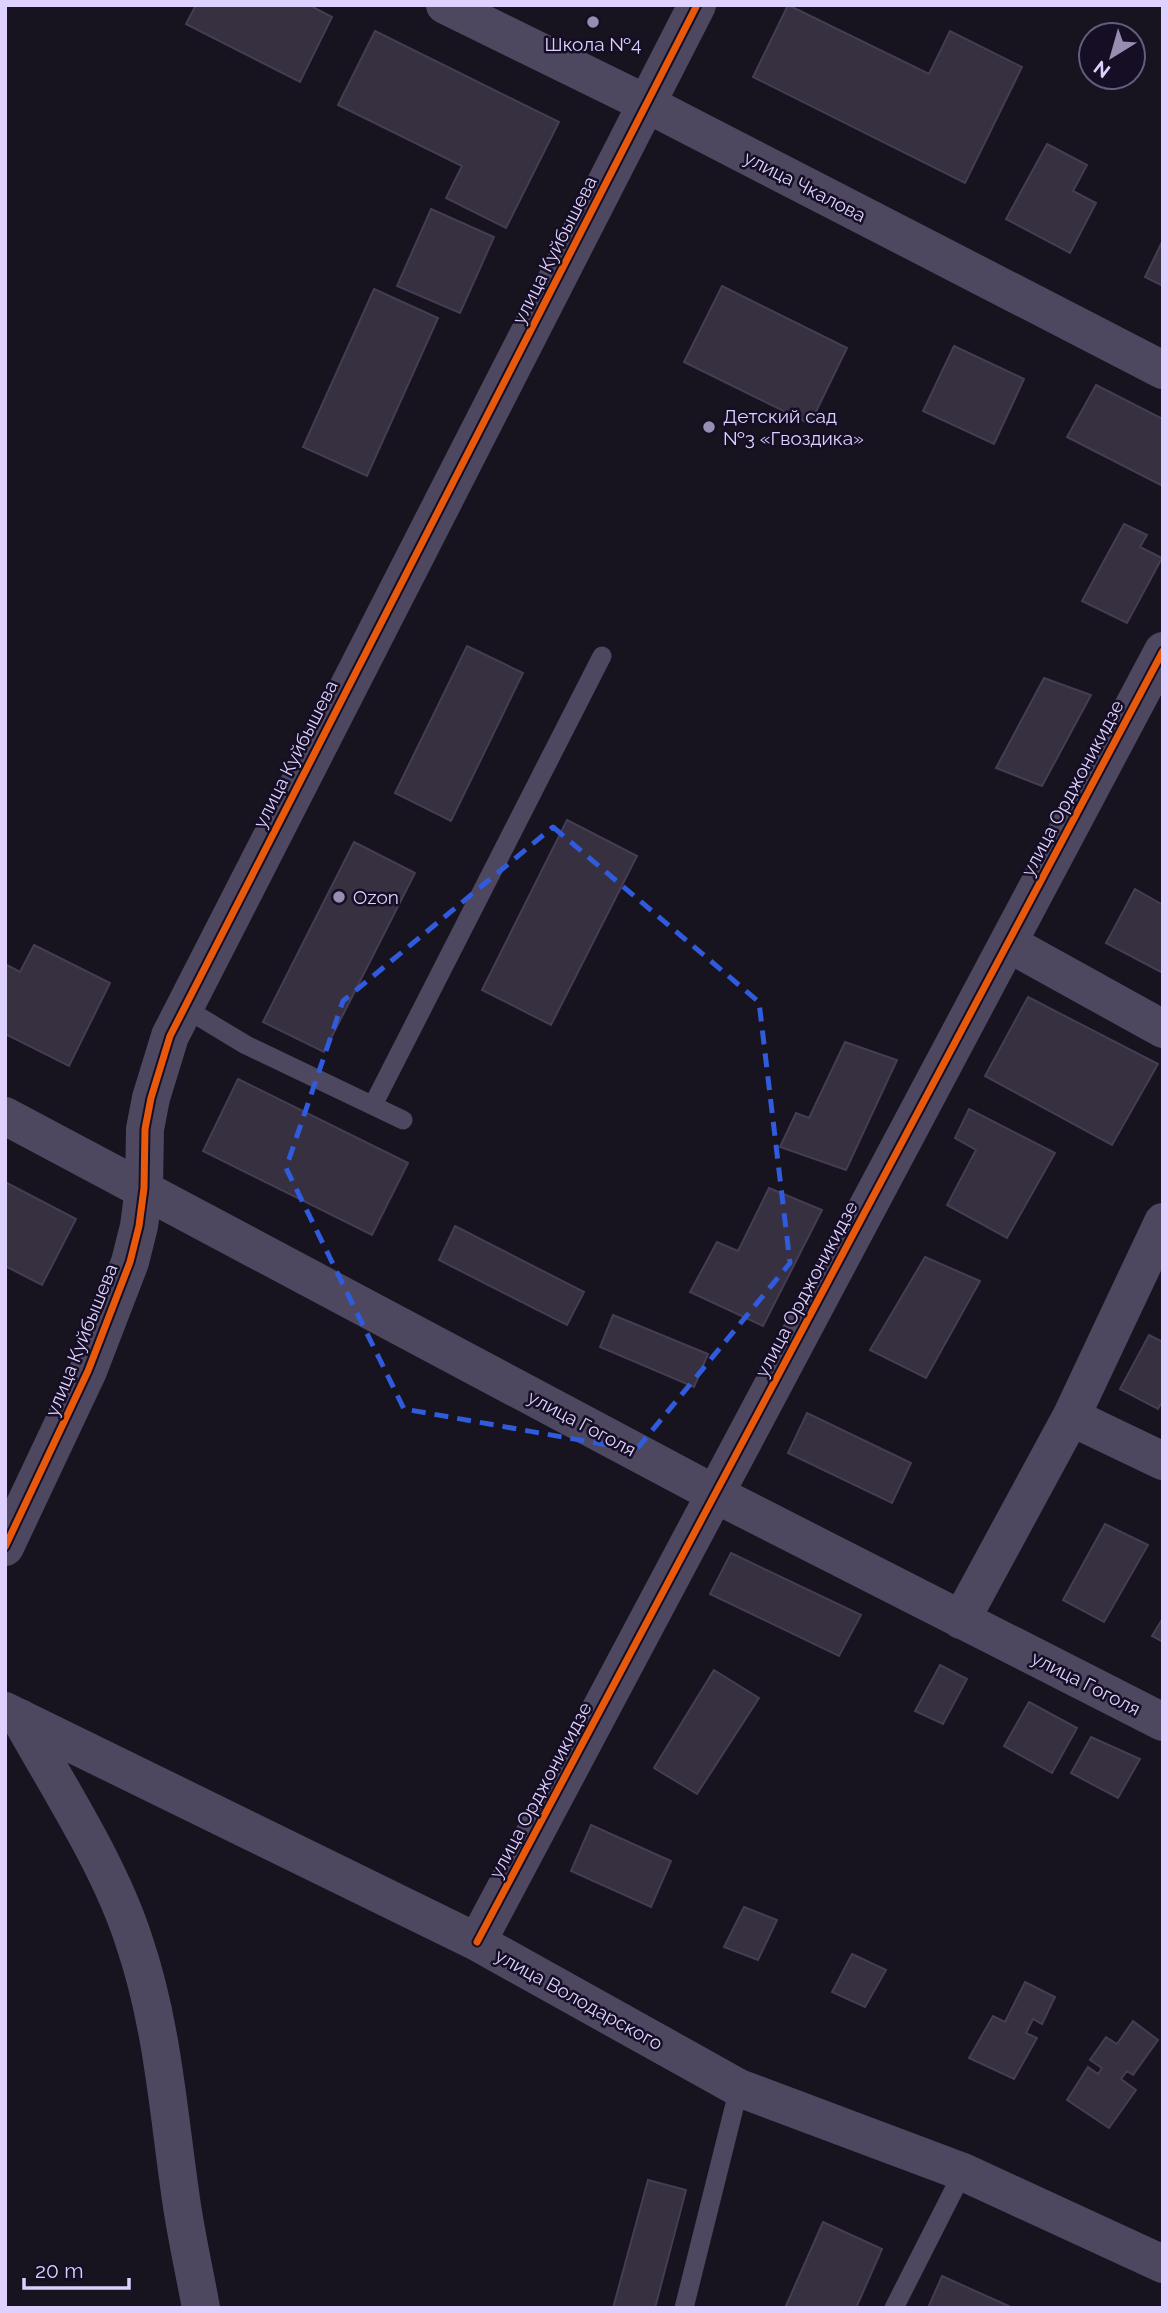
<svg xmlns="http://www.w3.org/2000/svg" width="1168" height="2313" font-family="Raleway,sans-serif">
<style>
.building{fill:#363041;stroke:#453d53;stroke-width:2}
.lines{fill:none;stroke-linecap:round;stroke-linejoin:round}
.service{stroke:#4d4860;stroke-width:19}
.minor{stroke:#4d4860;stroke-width:38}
.tertiary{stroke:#4d4860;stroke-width:38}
.cycleway-casing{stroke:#150e24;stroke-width:11}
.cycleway{stroke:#e8590c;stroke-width:7}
.marked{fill:none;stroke:#305bdc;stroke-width:5;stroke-dasharray:14 9;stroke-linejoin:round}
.poi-dot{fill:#988eb1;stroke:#150e24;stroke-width:2.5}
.labels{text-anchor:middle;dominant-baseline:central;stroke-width:5;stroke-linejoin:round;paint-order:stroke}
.poi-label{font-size:19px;fill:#ded1ff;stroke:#150e24;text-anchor:start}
.street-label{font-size:19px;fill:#ded1ff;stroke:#150e24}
</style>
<rect width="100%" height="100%" fill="#17131f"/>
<path class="building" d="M196 5H309L332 17 300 82 186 24Z
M788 5 929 74 950 31 1022 67 965 183 753 77Z
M375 31 559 122 506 228 446 198 462 166 338 105Z
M1047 144 1087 165 1073 191 1096 203 1070 253 1006 219Z
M431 209 494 237 460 313 397 286Z
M1163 240V286L1145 277Z
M722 286 847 348 810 424 684 362Z
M374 289 438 318 367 476 303 447Z
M954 346 1024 379 994 444 923 411Z
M1096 385 1163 419V486L1067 437Z
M1124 524 1147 535 1140 547 1162 558 1127 623 1082 601Z
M467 646 523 673 451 821 395 793Z
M1044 678 1091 695 1042 786 996 768Z
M567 820 637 856 551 1025 482 990Z
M354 842 415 873 324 1052 263 1022Z
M1135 889 1163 905V973L1106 943Z
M34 945 110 983 69 1066 5 1034V964L20 972Z
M1028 997 1158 1064 1112 1145 985 1076Z
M845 1042 897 1060 846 1170 780 1147 796 1113 809 1118Z
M238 1079 408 1163 372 1235 203 1151Z
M969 1109 1055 1153 1007 1238 947 1205 976 1150 955 1138Z
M5 1182 76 1219 42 1285 5 1266Z
M769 1188 822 1210 763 1326 690 1292 717 1242 738 1251Z
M455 1226 584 1292 567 1325 439 1260Z
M925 1257 980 1281 926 1378 870 1350Z
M613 1315 708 1354 694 1387 600 1347Z
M1149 1335 1163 1342V1400L1158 1409 1120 1389Z
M807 1413 911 1463 892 1503 788 1453Z
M1105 1524 1148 1545 1104 1622 1063 1600Z
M731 1553 861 1615 839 1656 710 1594Z
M1163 1618V1642L1152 1636Z
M940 1665 967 1679 943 1724 915 1711Z
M714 1670 759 1698 697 1794 654 1768Z
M1029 1702 1077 1728 1052 1773 1004 1746Z
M1091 1737 1140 1759 1118 1798 1071 1773Z
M591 1825 671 1861 651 1907 571 1871Z
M744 1907 777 1920 758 1960 724 1947Z
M852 1954 886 1970 865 2007 832 1992Z
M1025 1982 1055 1997 1042 2024 1033 2019 1026 2033 1037 2038 1014 2079 969 2058 993 2016 1005 2022Z
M1133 2021 1158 2040 1133 2075 1127 2071 1121 2079 1136 2090 1109 2128 1067 2100 1088 2067 1098 2074 1102 2068 1090 2060 1106 2037 1117 2044Z
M648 2180 686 2190 655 2308H613Z
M823 2222 882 2249 856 2308H785Z
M942 2276 1013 2308H928Z"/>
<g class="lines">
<path class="service" d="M183 1007 246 1045 403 1120
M373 1105 602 656
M684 2308 739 2088
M894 2308 963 2172"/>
<path class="minor" d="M445 5 647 104 1163 370
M1008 943 1163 1029
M5 1116 715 1494 1163 1722
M1071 1417 1163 1461
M961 1620 1071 1417 1163 1222
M5 1711 477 1942 739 2088 963 2172 1163 2264
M20 1718C59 1788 110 1866 134 1941 162 2023 168 2108 180 2192 185 2231 194 2269 201 2308
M477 1942 1163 651"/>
<path class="tertiary" d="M5 1547 88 1371 130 1262 139 1226 144 1188 145 1129 151 1098 170 1036 697 5"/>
<defs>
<path id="cycleway" d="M5 1547 88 1371 130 1262 139 1226 144 1188 145 1129 151 1098 170 1036 697 5
M477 1942 1163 651"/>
</defs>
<use href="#cycleway" class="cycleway-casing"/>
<use href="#cycleway" class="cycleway"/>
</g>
<path class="marked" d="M553 827 759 1002 790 1263 636 1450 404 1409 286 1168 343 1001Z"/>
<g class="poi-dot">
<circle cx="593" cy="22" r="7"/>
<circle cx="709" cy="427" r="7"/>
<circle cx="339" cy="897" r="7"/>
</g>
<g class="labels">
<g class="poi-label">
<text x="593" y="44" text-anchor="middle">Школа №4</text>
<text x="723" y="416">Детский сад<tspan x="723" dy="22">№3 «Гвоздика»</tspan></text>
<text x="353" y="897">Ozon</text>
</g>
<g class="street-label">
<text transform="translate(805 186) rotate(27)">улица Чкалова</text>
<text transform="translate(554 250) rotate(-63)">улица Куйбышева</text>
<text transform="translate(295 754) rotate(-63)">улица Куйбышева</text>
<text transform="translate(1072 788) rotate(-62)">улица Орджоникидзе</text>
<text transform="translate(806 1289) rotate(-62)">улица Орджоникидзе</text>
<text transform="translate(81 1340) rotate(-68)">улица Куйбышева</text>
<text transform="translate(582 1423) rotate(28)">улица Гоголя</text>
<text transform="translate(1086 1683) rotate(27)">улица Гоголя</text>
<text transform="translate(540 1790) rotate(-62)">улица Орджоникидзе</text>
<text transform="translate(579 1999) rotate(29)">улица Володарского</text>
</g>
</g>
<rect width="1168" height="2313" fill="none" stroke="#ded1ff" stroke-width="14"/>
<g transform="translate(1112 56) rotate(217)"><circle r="33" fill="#150e24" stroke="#655c7c" stroke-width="2"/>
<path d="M0-5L12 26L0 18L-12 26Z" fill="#988eb1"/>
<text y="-10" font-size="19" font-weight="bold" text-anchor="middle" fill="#ded1ff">N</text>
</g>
<path d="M24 2278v10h105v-10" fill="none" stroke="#ded1ff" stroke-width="3.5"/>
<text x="35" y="2278" font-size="21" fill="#ded1ff" stroke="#150e24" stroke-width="5" paint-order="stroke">20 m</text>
</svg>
